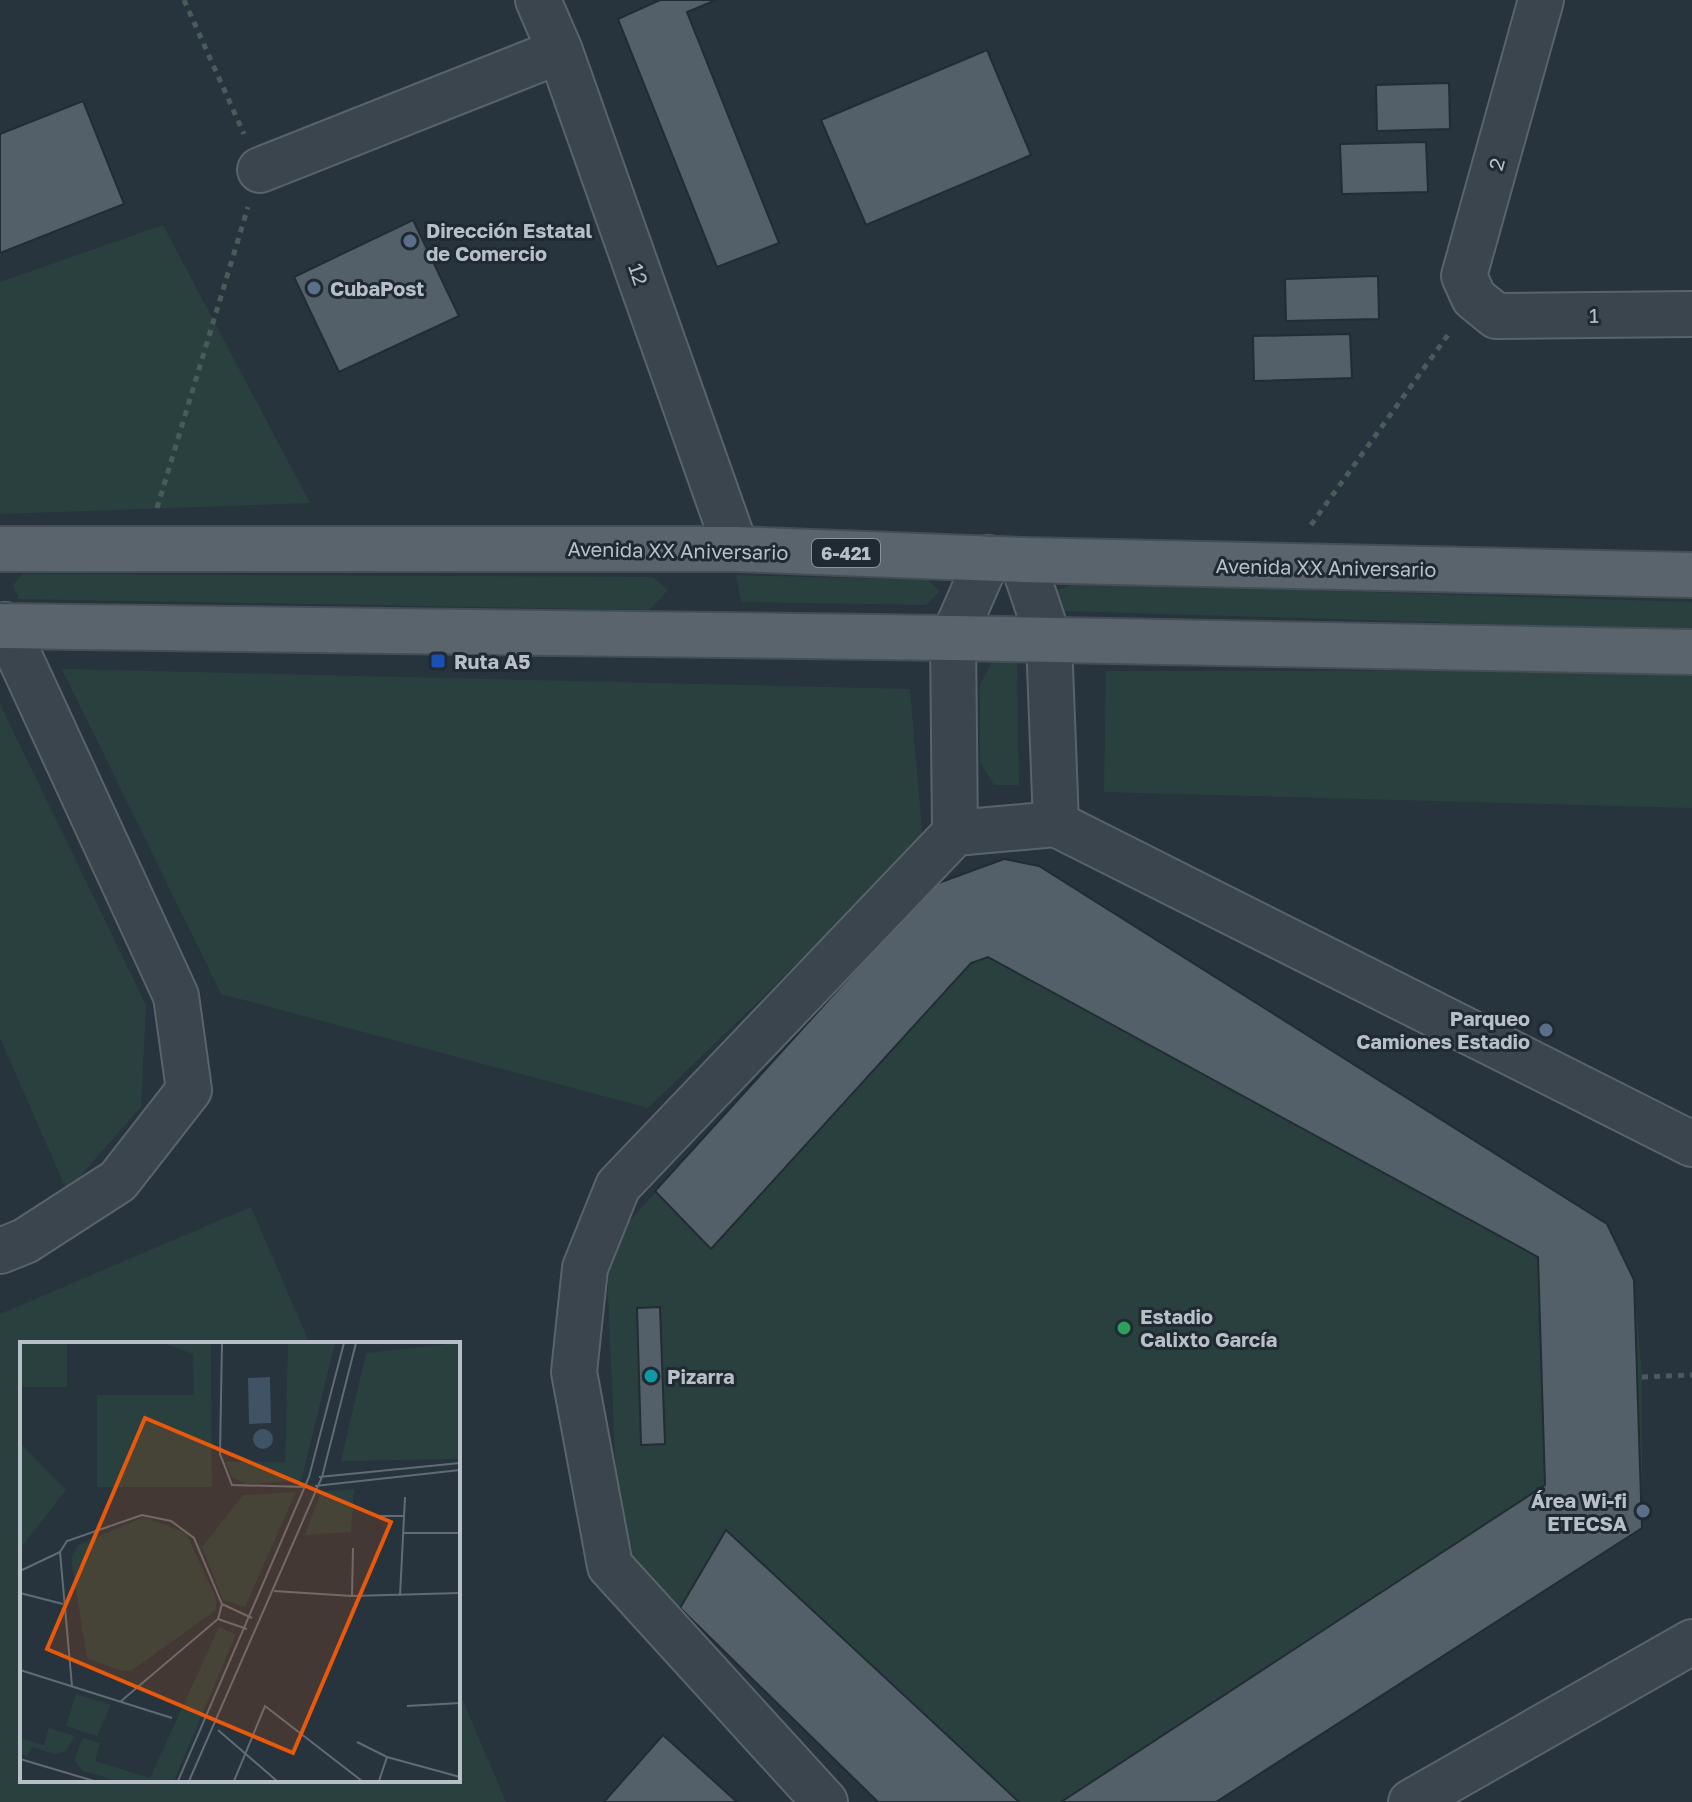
<svg xmlns="http://www.w3.org/2000/svg" width="1692" height="1802" font-family="'Golos Text',sans-serif">
<style>
.green{fill:#2a403f}
.building{fill:#53606a;stroke:#222c35;stroke-width:2}
.lines{fill:none;stroke-linecap:round;stroke-linejoin:round}
.minor-casing{stroke:#59636b;stroke-width:48}
.major-casing{stroke:#444e57;stroke-width:48}
.path{stroke:#495c5c;stroke-width:5;stroke-dasharray:6 6;stroke-linecap:butt}
.minor{stroke:#3b454d;stroke-width:44}
.major{stroke:#59646d;stroke-width:44}
.service-dot{fill:#5c6f8a;stroke:#202a33;stroke-width:3}
.transit-dot{fill:#1a4fb4;stroke:#202a33;stroke-width:3}
.leisure-dot{fill:#2e9e5b;stroke:#202a33;stroke-width:3}
.culture-dot{fill:#0f9aa8;stroke:#202a33;stroke-width:3}
.labels{text-anchor:middle;dominant-baseline:central;stroke-width:6;stroke-linejoin:round;paint-order:stroke}
.shield{fill:#202a33;stroke:#8a939b;stroke-width:2}
.shield-label{font-size:18px;font-weight:bold;fill:#b7c0c8}
.street-label{font-size:20px;fill:#b7c0c8;stroke:#202a33}
.poi-label{font-size:20px;font-weight:bold;fill:#b7c0c8;stroke:#202a33;text-anchor:start}
.inset-road{fill:none;stroke:#616b75;stroke-width:2}
.view{fill:#e8590c;fill-opacity:0.15;stroke:#e8590c;stroke-width:4}
.inset-edge{fill:none;stroke:#b7c0c8;stroke-width:4}
</style>
<rect width="100%" height="100%" fill="#27333d"/>
<path class="green" d="M163 225 310 503 0 514V282Z
M23 574 653 577 668 590 649 610 19 599 13 585Z
M736 575 928 580 940 591 926 605 741 602Z
M1076 583 1692 602V630L1062 611 1050 593Z
M1017 656 1019 785H994L980 762V685L993 660Z
M62 669 910 689 923 842 648 1108 221 994Z
M1692 670V808L1104 792 1106 671Z
M0 704 146 1005 141 1107 67 1191 0 1038Z
M1004 859 1039 866 1607 1224 1634 1280 1642 1377V1528L1216 1802H878L619 1549 606 1247 933 885Z
M251 1207 310 1344H22V1780H458V1689L506 1802H0V1314Z"/>
<path class="building" d="M660 0H716L687 12 779 243 717 267 618 19Z
M987 50 1031 155 866 225 821 120Z
M1449 83 1450 129 1377 131 1376 85Z
M83 101 124 204 0 253V134Z
M1426 142 1428 192 1342 194 1340 144Z
M413 220 459 316 339 372 294 277Z
M1378 276 1379 319 1286 321 1285 279Z
M1350 334 1352 378 1254 381 1253 336Z
M1004 859 1039 866 1607 1224 1634 1280 1642 1528 1216 1802H1061L1545 1485 1538 1257 988 957 971 963 711 1249 655 1191 933 885Z
M660 1307 665 1444 641 1445 637 1308Z
M726 1530 1019 1802H878L680 1608Z
M663 1735 737 1802H604Z"/>
<g class="lines">
<defs>
<path id="minor" d="M538 0 560 51 736 549
M1541 0 1464 276 1474 298 1496 316 1692 314
M260 170 560 51
M1022 560 1049 640 1056 824
M955 833 953 638 988 558
M0 1251 25 1241 118 1181 189 1090 176 996 5 625
M825 1802 610 1566 574 1372 585 1268 618 1186 955 833 1056 824 1692 1144
M1411 1802 1692 1642"/>
<path id="major" d="M0 549H736L1022 560 1692 575
M0 626 953 638 1692 652"/>
</defs>
<use href="#minor" class="minor-casing"/>
<use href="#major" class="major-casing"/>
<path class="path" d="M184 0 244 134
M157 508 248 207
M1311 525 1450 332
M1642 1377 1692 1375"/>
<use href="#minor" class="minor"/>
<use href="#major" class="major"/>
</g>
<g class="service-dot">
<circle cx="410" cy="241" r="8"/>
<circle cx="314" cy="288" r="8"/>
<circle cx="1546" cy="1030" r="8"/>
<circle cx="1643" cy="1511" r="8"/>
</g>
<rect class="transit-dot" x="430" y="653" width="16" height="16" rx="4"/>
<circle class="leisure-dot" cx="1124" cy="1328" r="8"/>
<circle class="culture-dot" cx="651" cy="1376" r="8"/>
<g class="labels">
<rect class="shield" x="812" y="539" width="68" height="28" rx="6"/>
<g class="shield-label">
<text x="846" y="553">6-421</text>
</g>
<g class="street-label">
<text transform="translate(1496 164) rotate(-74)">2</text>
<text transform="translate(639 274) rotate(71)">12</text>
<text transform="translate(1594 315) rotate(-1)">1</text>
<text transform="translate(678 550) rotate(1)">Avenida XX Aniversario</text>
<text transform="translate(1326 567) rotate(1)">Avenida XX Aniversario</text>
</g>
<g class="poi-label">
<text x="426" y="230">Dirección Estatal<tspan x="426" dy="23">de Comercio</tspan></text>
<text x="330" y="288">CubaPost</text>
<text x="454" y="661">Ruta A5</text>
<text x="1530" y="1018" text-anchor="end">Parqueo<tspan x="1530" dy="23">Camiones Estadio</tspan></text>
<text x="1140" y="1316">Estadio<tspan x="1140" dy="23">Calixto García</tspan></text>
<text x="667" y="1376">Pizarra</text>
<text x="1627" y="1500" text-anchor="end">Área Wi-fi<tspan x="1627" dy="23">ETECSA</tspan></text>
</g>
</g>
<g transform="translate(20 1342)">
<rect width="440" height="440" fill="#27333d"/>
<path d="M0 1H47V45H0ZM144 1H191L192 145H77V53H174L173 12ZM268 1H315L281 139 226 142 212 135 205 120H265ZM439 1 440 117 321 119 346 11ZM0 101 46 148 0 207ZM334 147 331 190 285 193 301 150ZM276 150 225 265 203 258 182 205 223 153ZM124 175 166 191 196 256V268L111 329H102L67 316 51 217 58 203ZM199 285 216 292 154 439H98L63 429 54 418 63 396 80 401 75 419 130 436ZM56 352 91 363 77 394 46 384ZM29 386 55 394 46 409 34 412 12 405 7 414 0 412V396L24 403Z" fill="#2a403f"/>
<path d="M250 35 251 81 229 82 228 36ZM233 97a10 10 0 1 1 20 0a10 10 0 1 1-20 0Z" fill="#3f5364"/>
<path class="inset-road" d="M202 1 200 112 212 143 286 145M299 135 440 121M295 144 440 128M358 174H384M383 191H440M0 229 40 210M254 249 332 254 440 251M0 251 43 262M332 254 333 206M380 254 385 155M202 262 232 276M198 277 227 287M0 328 152 376M52 344 40 210 47 199 122 173 151 179 174 196 202 262 198 277 100 360M387 364 440 361M198 388 257 439M337 400 367 415 440 435M0 417 74 439M158 439 289 135 324 1M169 439 302 135 336 1M214 439 245 364 342 439M359 439 367 415"/>
<path class="view" d="M125 76 371 180 273 411 27 307Z"/>
<rect width="440" height="440" class="inset-edge"/>
</g>
</svg>
